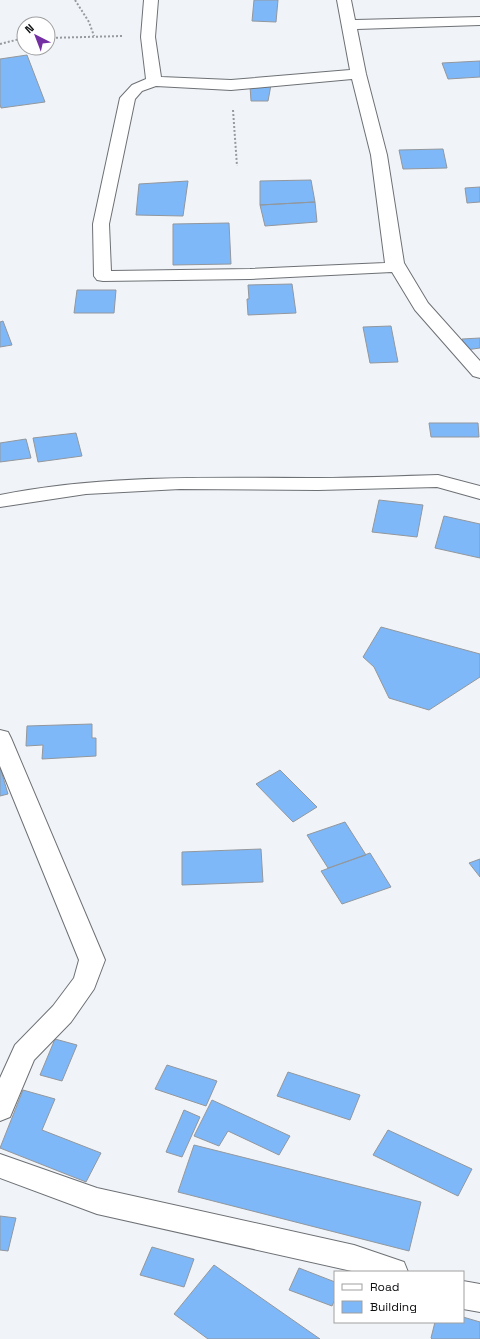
<svg xmlns="http://www.w3.org/2000/svg" width="480" height="1339" font-family="'Space Grotesk',sans-serif">
<style>
.building{fill:#7eb8f8;stroke:#93979c}
.lines{fill:none;stroke-linecap:round;stroke-linejoin:round}
.minor-casing{stroke:#6d7074;stroke-width:2}
.secondary-casing{stroke:#6d7074;stroke-width:2}
.path{stroke:#97999d;stroke-width:2;stroke-dasharray:2 2;stroke-linecap:butt}
.minor{fill:#fff;fill-rule:evenodd}
.secondary{fill:#fff;fill-rule:evenodd}
</style>
<rect width="100%" height="100%" fill="#f0f4f9"/>
<path class="building" d="M254 0H278L276 22 252 21Z
M27 55 45 102 1 108 0 104V59Z
M480 61V77L448 79 442 63Z
M271 85 268 101H251L250 86Z
M443 149 447 168 403 169 399 150Z
M311 180 315 202 260 205V181Z
M188 181 183 216 136 215 139 184Z
M480 187V202L467 203 465 188Z
M315 202 317 222 265 226 260 205Z
M229 223 231 264 173 265V224Z
M292 284 296 313 248 315 247 299H249L248 285Z
M77 290H116L114 313H74Z
M3 321 12 345 0 347V322Z
M391 326 398 362 370 363 363 327Z
M480 338V348L466 350 462 339Z
M429 423H478L479 437H431Z
M76 433 82 456 38 462 33 438Z
M26 439 31 458 0 462V443Z
M379 500 423 505 417 537 372 532Z
M444 516 480 524V558L435 548Z
M381 627 480 654V677L429 710 389 698 374 667 363 657Z
M92 724V738H96V756L42 759 43 745 26 746 27 726Z
M0 767 8 794 0 796Z
M280 770 317 807 293 822 256 784Z
M345 822 366 855 328 868 307 835Z
M261 849 263 882 182 885V852Z
M370 853 391 887 342 904 321 871Z
M480 859V877L469 863Z
M55 1039 77 1045 62 1081 40 1075Z
M167 1065 217 1081 206 1106 155 1089Z
M288 1072 360 1095 350 1120 277 1096Z
M23 1090 55 1099 42 1130 101 1153 86 1182 0 1148Z
M212 1100 290 1136 279 1155 228 1131 219 1146 194 1136Z
M184 1110 200 1117 182 1157 166 1152Z
M388 1130 472 1169 458 1196 373 1155Z
M194 1145 421 1202 409 1251 178 1192Z
M0 1216 16 1218 8 1251 0 1250Z
M152 1247 194 1259 184 1287 140 1275Z
M214 1265 320 1339H208L174 1314Z
M299 1268 335 1282V1299L332 1306 289 1290Z
M463 1317 480 1322V1339H432L431 1338 435 1322H463Z"/>
<g class="lines">
<defs>
<path id="minor" d="M144 0H158L155 37 161 77 231 80 350 70 337 0H351L355 20 480 17V25L357 29 366 74 387 155 404 263 428 303 480 361V378L473 376 415 310 392 272 250 279 103 281 97 280 94 276 93 224 120 98 132 85 146 79 141 37ZM352 79 371 155 385 263 250 269 111 271 109 224 135 99 142 91 156 86 231 90Z
M0 730 8 732 11 738 105 960 94 989 71 1022 34 1060 10 1117 0 1121V1078L15 1045 53 1006 74 978 79 960 0 766Z
M0 1154 97 1188 354 1245 404 1262 408 1272H356L97 1214 0 1178Z
M463 1281 480 1284V1312L463 1309Z"/>
<path id="secondary" d="M438 475 480 486V499L437 487 318 490 180 489 86 494 0 507V495C105 474 210 478 317 478 357 478 398 476 438 475Z"/>
</defs>
<use href="#minor" class="minor-casing"/>
<use href="#secondary" class="secondary-casing"/>
<path class="path" d="M75 0 89 22 94 36
M48 38 122 36
M0 44 24 38
M233 110 237 166"/>
<use href="#minor" class="minor"/>
<use href="#secondary" class="secondary"/>
</g>
<rect x="334" y="1271" width="130" height="52" fill="#ffffff" stroke="#9f9fa0"/>
<rect x="342" y="1284" width="20" height="6" fill="#ffffff" stroke="#9f9fa0"/>
<text x="370" y="1291" font-size="12" fill="#0e0f11">Road</text>
<rect x="342" y="1301" width="20" height="12" fill="#7eb8f8" stroke="#9f9fa0"/>
<text x="370" y="1311" font-size="12" fill="#0e0f11">Building</text>
<g transform="translate(36 36) rotate(318)"><circle r="19" fill="#ffffff" stroke="#9f9fa0"/>
<path d="M0-3L7 15L0 10L-7 15Z" fill="#742fa2"/>
<text y="-6" font-size="11" font-weight="bold" text-anchor="middle" fill="#0e0f11">N</text>
</g>
</svg>
